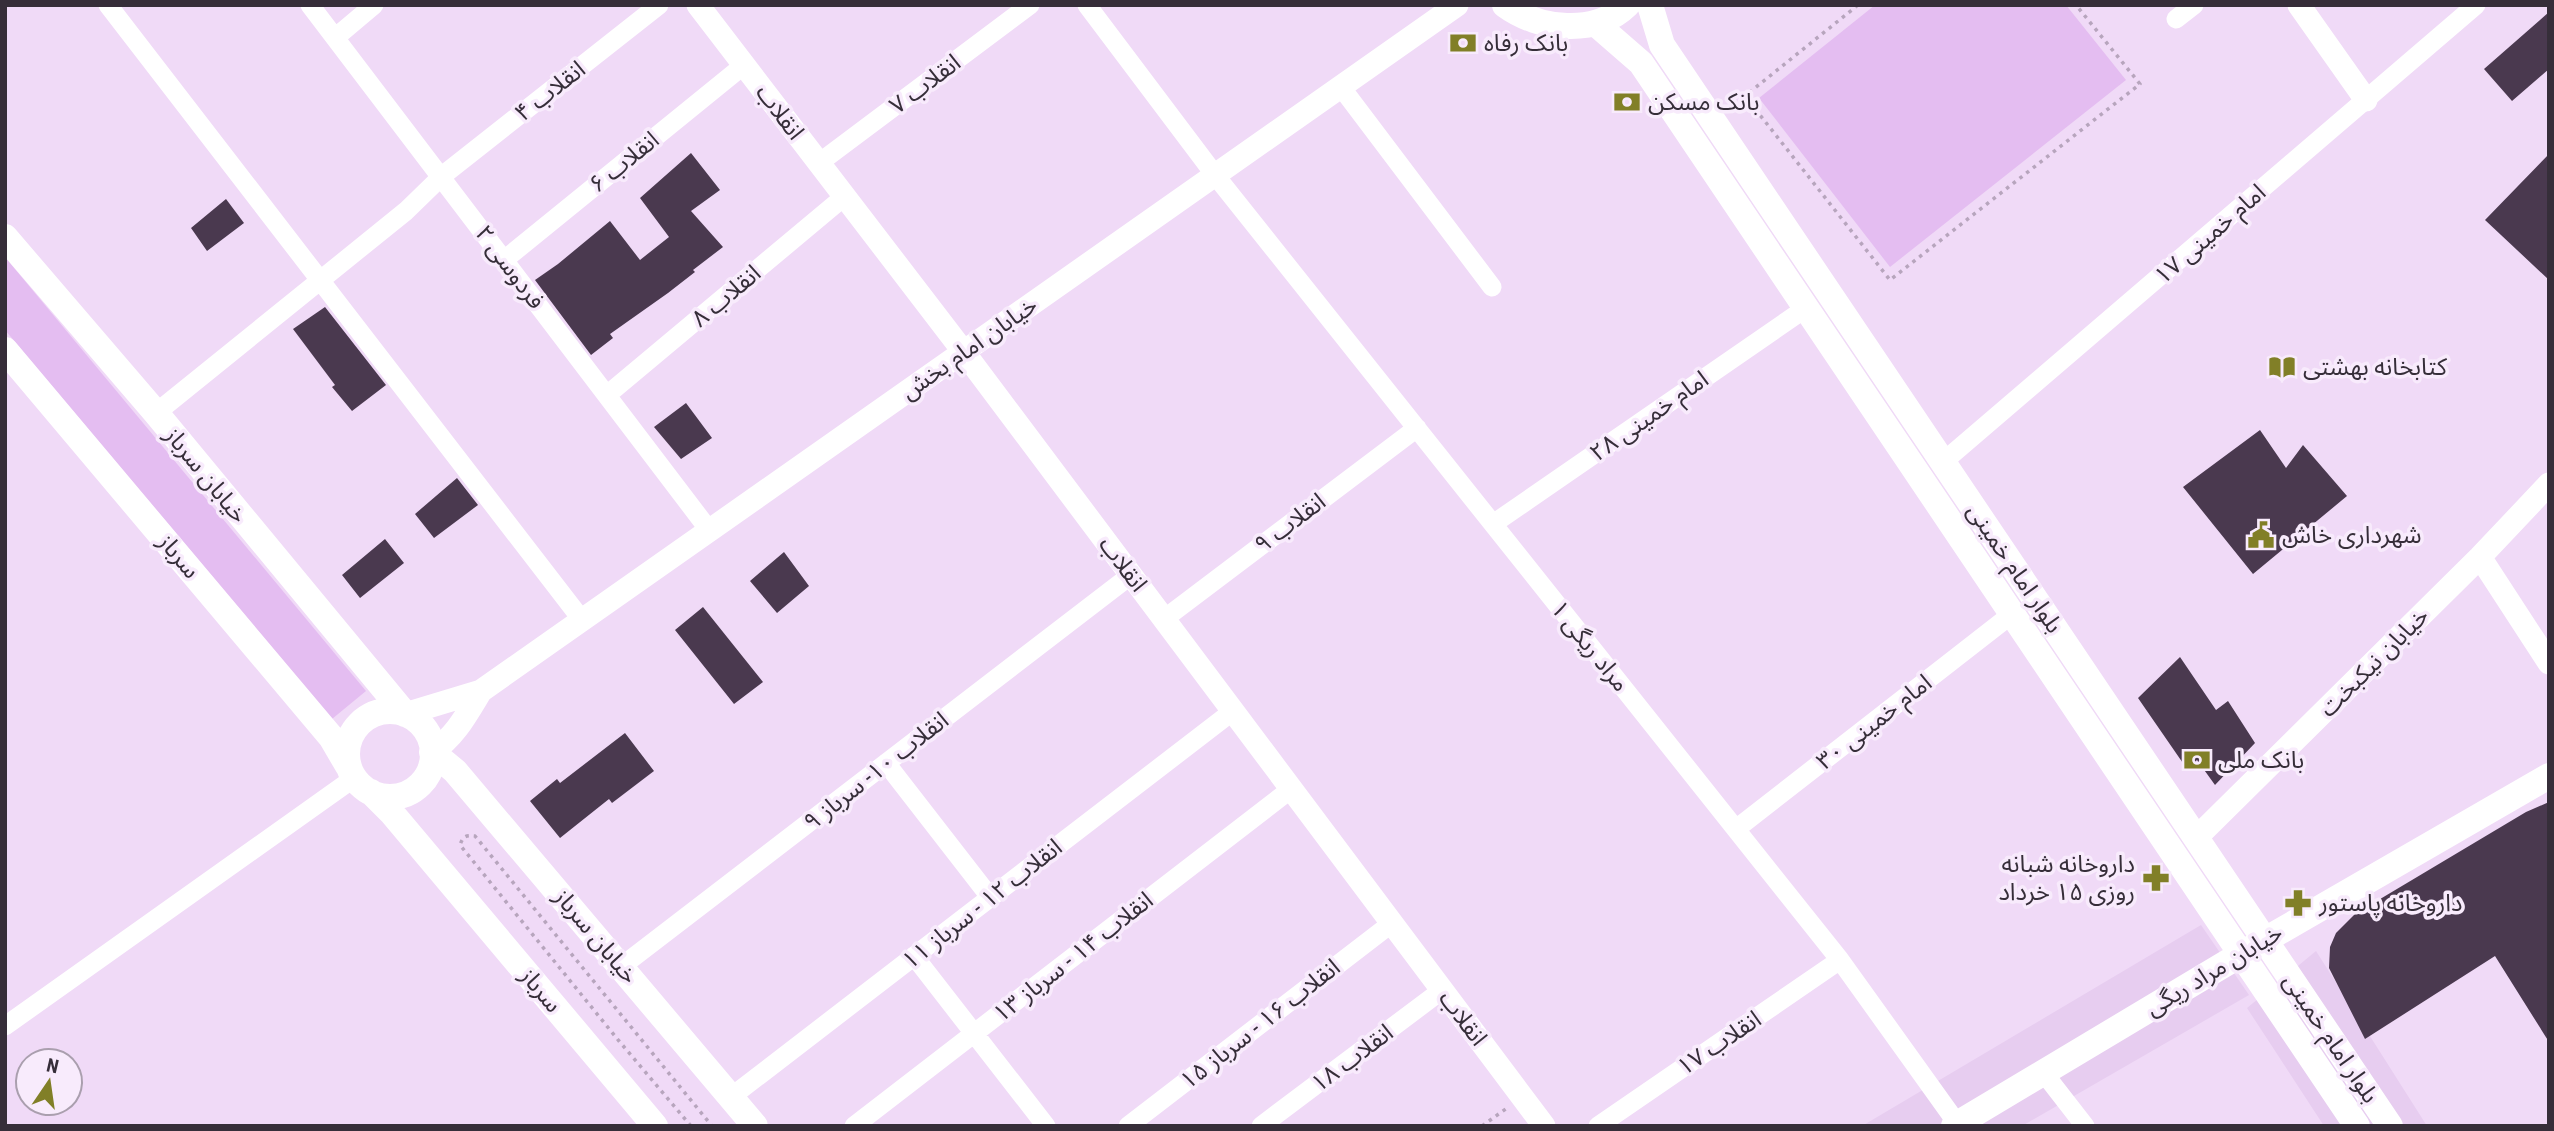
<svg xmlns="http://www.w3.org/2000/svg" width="2554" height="1131" font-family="'Roboto Condensed','Noto Sans Arabic',sans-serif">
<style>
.built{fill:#e7cdf0}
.green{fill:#e4bdf1}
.building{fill:#4a394f}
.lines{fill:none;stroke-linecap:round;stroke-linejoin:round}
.path{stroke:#b7a5bd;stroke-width:3.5;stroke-dasharray:3.5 5;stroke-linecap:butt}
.minor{stroke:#fff;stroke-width:19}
.tertiary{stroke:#fff;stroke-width:23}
.secondary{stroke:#fff;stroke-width:26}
.labels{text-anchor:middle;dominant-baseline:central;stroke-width:7;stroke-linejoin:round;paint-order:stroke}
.poi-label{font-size:24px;fill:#362e39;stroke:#f8ebfc;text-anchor:start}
.street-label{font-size:24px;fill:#362e39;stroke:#f8ebfc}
</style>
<rect width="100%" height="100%" fill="#f0daf7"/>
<path class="built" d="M2201 925 2249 995 2022 1126H1862Z
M2316 951 2427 1126H2324L2247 1008Z"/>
<path class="green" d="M1875 5H2066L2126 80 1890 267 1759 98Z
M5 257 366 691 332 719 5 330Z"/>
<path class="building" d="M2549 12V69L2512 101 2484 69Z
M691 153 720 190 691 211 723 247 693 270 695 272 668 293 610 334 613 338 591 355 535 280 558 264 610 221 640 260 669 237 640 198Z
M2549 154V280L2485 220Z
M226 199 244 223 207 251 191 228Z
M325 307 386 385 352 411 332 387 335 385 293 329Z
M686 403 712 438 681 459 654 427Z
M2260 430 2286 468 2303 445 2347 496 2253 574 2183 487Z
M457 478 478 505 434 538 415 514Z
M385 539 404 563 360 598 342 575Z
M784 552 809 586 777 613 750 581Z
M703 607 763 682 734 704 675 630Z
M2180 657 2216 710 2228 701 2255 743 2215 785 2197 760 2187 769 2138 698Z
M625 733 654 771 612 803 609 799 560 838 530 801 557 779 560 783Z
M2549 802V1042L2495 956 2365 1039 2329 968 2330 947 2336 933 2355 914 2526 812Z"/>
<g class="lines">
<path class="path" d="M1858 5 1745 96 1890 280 2140 84 2076 5
M691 1126 619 1041 460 845C463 836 466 835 475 836L712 1126
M1482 1126 1507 1108"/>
<path class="minor" d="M108 5 582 620
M310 5 709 530
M1087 5 1215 175 1840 960 1959 1126
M2176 19 2194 5
M336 37 374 5
M1341 87 1492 287
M819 163 1030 5
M504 260 744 65
M607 395 845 196
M156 413 406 211 442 176 659 5
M1943 462 2476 5
M1493 524 1806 308
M1164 619 1417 428
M886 763 990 897
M1736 829 2012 614
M914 956 1046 1126
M622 966 1131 575
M5 1026 354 778
M2043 1072 2085 1126
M731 1097 1233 711
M854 1126 1291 789
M1128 1126 1392 923
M1261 1126 1442 990
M1598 1126 1840 960"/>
<path class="tertiary" d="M698 5 963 351 1544 1126
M2299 5 2366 100
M2480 557 2549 663
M405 714 481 691 1457 5
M432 752C455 737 467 714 481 691
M2196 838 2480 557 2549 484"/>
<path class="secondary" d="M1505 5C1539 30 1595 36 1627 5
M1650 5 1662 45 2390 1126
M1595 23 1641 63 2357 1126
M5 237 156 413 405 714
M5 350 331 737 348 766
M347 754a43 43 0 1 1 86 0a43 43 0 1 1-86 0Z
M432 752 455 771 755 1126
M371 792 391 812 655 1126
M1954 1126 2265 940 2549 776"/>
</g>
<defs>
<symbol id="bank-bare" viewBox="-9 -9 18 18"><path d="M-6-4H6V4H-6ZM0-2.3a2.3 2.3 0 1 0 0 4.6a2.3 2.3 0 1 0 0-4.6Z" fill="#817f27" stroke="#f8ebfc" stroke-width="2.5" paint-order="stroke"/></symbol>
<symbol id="library-bare" viewBox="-9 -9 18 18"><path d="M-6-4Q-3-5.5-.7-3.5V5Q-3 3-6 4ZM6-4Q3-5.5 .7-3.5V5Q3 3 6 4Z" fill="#817f27" stroke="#f8ebfc" stroke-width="2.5" paint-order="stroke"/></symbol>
<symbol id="civic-bare" viewBox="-9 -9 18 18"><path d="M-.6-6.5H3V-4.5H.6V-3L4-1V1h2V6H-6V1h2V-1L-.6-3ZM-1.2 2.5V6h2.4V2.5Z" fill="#817f27" stroke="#f8ebfc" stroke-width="2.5" paint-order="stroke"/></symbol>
<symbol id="pharmacy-bare" viewBox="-9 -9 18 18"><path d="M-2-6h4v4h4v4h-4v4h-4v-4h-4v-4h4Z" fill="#817f27" stroke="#f8ebfc" stroke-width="2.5" paint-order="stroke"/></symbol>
</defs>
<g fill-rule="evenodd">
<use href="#bank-bare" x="1444" y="24" width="38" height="38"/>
<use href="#bank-bare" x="1608" y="83" width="38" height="38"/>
<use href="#library-bare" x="2263" y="348" width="38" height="38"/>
<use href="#civic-bare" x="2242" y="516" width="38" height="38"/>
<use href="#bank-bare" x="2178" y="741" width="38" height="38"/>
<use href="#pharmacy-bare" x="2137" y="859" width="38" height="38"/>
<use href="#pharmacy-bare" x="2279" y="884" width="38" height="38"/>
</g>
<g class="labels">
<g class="poi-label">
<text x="1484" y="43">بانک رفاه</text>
<text x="1648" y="102">بانک مسکن</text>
<text x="2303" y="367">کتابخانه بهشتی</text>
<text x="2282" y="535">شهرداری خاش</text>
<text x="2218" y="760">بانک ملی</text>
<text x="2135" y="864" text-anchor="end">داروخانه شبانه<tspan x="2135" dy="28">روزی ۱۵ خرداد</tspan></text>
<text x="2319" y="903">داروخانه پاستور</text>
</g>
<g class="street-label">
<text transform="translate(925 84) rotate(-37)">انقلاب ۷</text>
<text transform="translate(550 91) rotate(-38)">انقلاب ۴</text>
<text transform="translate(780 112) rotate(53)">انقلاب</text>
<text transform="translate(624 162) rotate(-39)">انقلاب ۶</text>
<text transform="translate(2210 234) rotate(-41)">امام خمینی ۱۷</text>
<text transform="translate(510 267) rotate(53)">فردوسی ۲</text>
<text transform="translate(726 296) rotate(-40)">انقلاب ۸</text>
<text transform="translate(969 348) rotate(-35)">خیابان امام بخش</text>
<text transform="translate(1649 416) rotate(-35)">امام خمینی ۲۸</text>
<text transform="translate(206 475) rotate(51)">خیابان سرباز</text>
<text transform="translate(1290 523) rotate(-37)">انقلاب ۹</text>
<text transform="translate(179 556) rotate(50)">سرباز</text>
<text transform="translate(1123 564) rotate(53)">انقلاب</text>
<text transform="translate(2015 568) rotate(56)">بلوار امام خمینی</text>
<text transform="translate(1590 646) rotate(51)">مراد ریگی ۱</text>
<text transform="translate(2374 662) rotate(-45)">خیابان نیکبخت</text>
<text transform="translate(1874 722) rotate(-38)">امام خمینی ۳۰</text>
<text transform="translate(876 771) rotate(-38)">انقلاب ۱۰- سرباز ۹</text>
<text transform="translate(982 904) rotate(-38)">انقلاب ۱۲ - سرباز ۱۱</text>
<text transform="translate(596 936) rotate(50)">خیابان سرباز</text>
<text transform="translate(1073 957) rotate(-38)">انقلاب ۱۴ - سرباز ۱۳</text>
<text transform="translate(2214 970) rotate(-31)">خیابان مراد ریگی</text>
<text transform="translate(541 990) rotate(50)">سرباز</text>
<text transform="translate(1463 1018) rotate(53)">انقلاب</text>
<text transform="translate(1260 1024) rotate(-38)">انقلاب ۱۶ - سرباز ۱۵</text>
<text transform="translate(2331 1038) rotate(56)">بلوار امام خمینی</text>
<text transform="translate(1719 1043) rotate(-34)">انقلاب ۱۷</text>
<text transform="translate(1352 1058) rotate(-37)">انقلاب ۱۸</text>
</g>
</g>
<rect width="2554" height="1131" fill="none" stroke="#362e39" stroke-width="14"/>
<g transform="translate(49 1082) rotate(13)"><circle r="33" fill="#f8ebfc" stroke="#aa9fae" stroke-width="2"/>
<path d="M0-5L12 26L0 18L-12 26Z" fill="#817f27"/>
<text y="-10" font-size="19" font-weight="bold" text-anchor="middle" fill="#362e39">N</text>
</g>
</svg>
